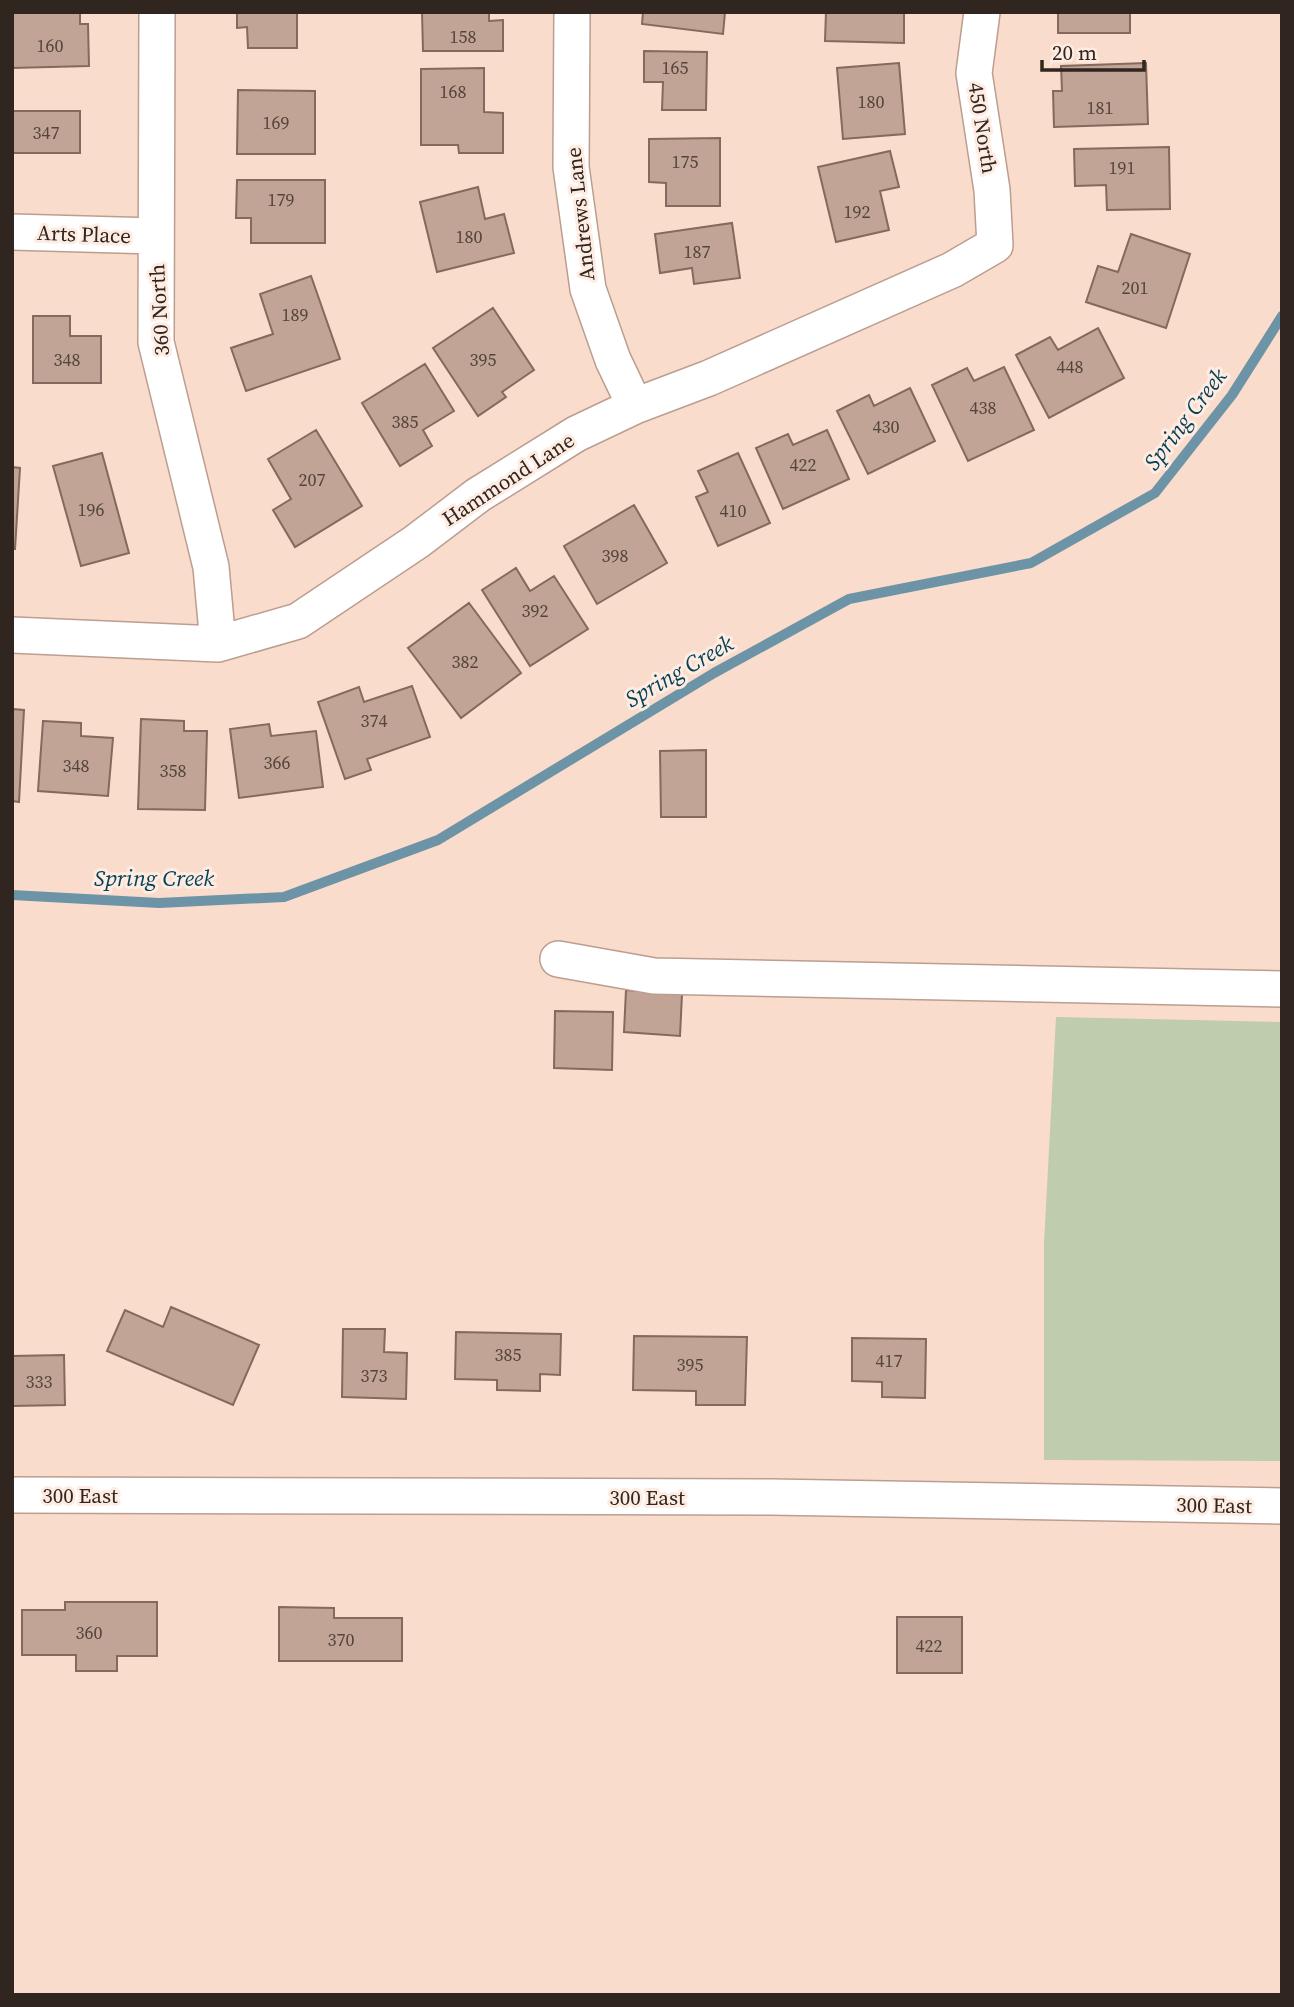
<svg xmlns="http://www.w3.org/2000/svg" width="1294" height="2007" font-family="'Source Serif 4',serif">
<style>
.green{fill:#bfccae}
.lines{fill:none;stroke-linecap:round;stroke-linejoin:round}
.stream{stroke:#6d94a6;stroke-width:10}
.building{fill:#c1a495;stroke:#84695c;stroke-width:2}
.minor-casing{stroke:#bb9e90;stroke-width:38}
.minor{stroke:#fff;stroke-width:35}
.labels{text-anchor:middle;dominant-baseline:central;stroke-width:6;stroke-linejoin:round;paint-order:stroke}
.number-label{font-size:18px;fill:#54453c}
.street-label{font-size:21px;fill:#30251f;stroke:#feece2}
.water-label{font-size:23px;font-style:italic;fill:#054154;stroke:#feece2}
</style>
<rect width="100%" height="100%" fill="#fadccc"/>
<path class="green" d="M1056 1017 1282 1022V1461L1044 1460V1244Z"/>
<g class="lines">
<path class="stream" d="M12 895 159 903 284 897 438 840 714 673 849 599 1031 563 1155 493 1232 395 1282 316"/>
</g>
<path class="building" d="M12 12H80V24H88L89 66 12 68Z
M237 12H297V48H248L247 27 237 28Z
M422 12H489V21L503 20V51H423Z
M643 12H725L723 34 642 24Z
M826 12H904V43L825 41Z
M1058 12H1130V33H1058Z
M644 51 707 52 706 110H662L663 82H644Z
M899 63 905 134 843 139 837 68Z
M1146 63 1148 124 1054 127 1053 91H1062L1061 66Z
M484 68V112L503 113V153H459L458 145H421V69Z
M238 90 315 91V154H237Z
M12 111H80V153H12Z
M720 138V206H666V183L649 182V139Z
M1169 147 1170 209 1107 210 1106 185 1075 186 1074 149Z
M890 151 899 187 880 191 889 230 836 242 818 167Z
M237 180H325V243H251V218H236Z
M478 187 485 219 504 214 514 253 437 272 420 202Z
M732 223 740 278 694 284 692 268 660 273 655 234Z
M1131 234 1190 254 1166 328 1086 302 1098 266 1118 272Z
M311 276 340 359 246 391 231 348 273 334 260 294Z
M493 308 534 370 502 392 506 397 478 416 433 348Z
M33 316H70V336H101V383H33Z
M1098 328 1124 378 1049 418 1016 355 1050 337 1058 350Z
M425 364 454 411 423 430 432 446 400 466 362 403Z
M1004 367 1034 430 968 461 932 385 967 368 974 381Z
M910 388 935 441 868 474 837 411 869 395 874 406Z
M316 430 362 506 295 547 273 510 291 499 268 459Z
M827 430 849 479 783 509 756 448 788 434 793 445Z
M102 453 129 553 81 566 53 466Z
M738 453 770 523 718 546 696 497 708 492 698 471Z
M12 467 20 468 15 549H12Z
M634 505 667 563 597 604 564 546Z
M516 568 530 591 554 576 588 629 530 666 482 590Z
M469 603 521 673 461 718 408 648Z
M412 686 430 737 367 759 371 770 345 779 318 702 359 687 364 702Z
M12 709 24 710 19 802 12 801Z
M141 719 184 721V731H207L205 810 138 809Z
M43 721 81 723V736L113 738 108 796 38 791Z
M269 724 271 736 316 731 323 787 239 798 230 729Z
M706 750V817H661L660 751Z
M626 990 682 994 680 1036 624 1032Z
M555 1011 613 1012 612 1070 554 1068Z
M171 1307 259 1345 233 1405 107 1351 125 1310 163 1327Z
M343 1329H385L384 1352 407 1353 406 1399 342 1397Z
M456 1332 561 1334 560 1375 540 1374V1391L497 1390V1380L455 1379Z
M634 1336 747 1337 745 1405H696V1391L633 1390Z
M852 1338 926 1339 925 1398 882 1397V1382L852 1381Z
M64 1355 65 1405 12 1406V1356Z
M65 1602H157V1656H117V1671H76V1655H22V1610H65Z
M279 1607 334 1608V1618H402V1661H279Z
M897 1617H962V1673H897Z"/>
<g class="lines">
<defs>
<path id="minor" d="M157 12 156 342 211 567 218 644
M572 12 571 167 588 289 613 360 635 406
M12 232 155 236
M12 635 218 644 298 621 416 542 478 495 576 434 635 406 709 378 952 270 995 245 992 190 974 73 982 12
M558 959 654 976 1282 989
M12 1495 771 1497 1282 1506"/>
</defs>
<use href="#minor" class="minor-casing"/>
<use href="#minor" class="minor"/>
</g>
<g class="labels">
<g class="number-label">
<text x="463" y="36">158</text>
<text x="50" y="45">160</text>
<text x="675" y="67">165</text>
<text x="453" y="91">168</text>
<text x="871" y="101">180</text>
<text x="1100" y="107">181</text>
<text x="276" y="122">169</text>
<text x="46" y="132">347</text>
<text x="685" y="161">175</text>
<text x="1122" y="167">191</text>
<text x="281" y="199">179</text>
<text x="857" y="211">192</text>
<text x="469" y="236">180</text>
<text x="697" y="251">187</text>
<text x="1135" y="287">201</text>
<text x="295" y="314">189</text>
<text x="67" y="359">348</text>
<text x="483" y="359">395</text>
<text x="1070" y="366">448</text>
<text x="983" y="407">438</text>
<text x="405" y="421">385</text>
<text x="886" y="426">430</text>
<text x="803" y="464">422</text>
<text x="312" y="479">207</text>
<text x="91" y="509">196</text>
<text x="733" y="510">410</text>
<text x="615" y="555">398</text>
<text x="535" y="610">392</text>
<text x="465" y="661">382</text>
<text x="374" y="720">374</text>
<text x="277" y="762">366</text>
<text x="76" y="765">348</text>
<text x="173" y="770">358</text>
<text x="508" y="1354">385</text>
<text x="889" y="1360">417</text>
<text x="690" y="1364">395</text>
<text x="374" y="1375">373</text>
<text x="39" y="1381">333</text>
<text x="89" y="1632">360</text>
<text x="341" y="1639">370</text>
<text x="929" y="1645">422</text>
</g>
<g class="street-label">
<text transform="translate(983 128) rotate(81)">450 North</text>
<text transform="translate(580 214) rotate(-96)">Andrews Lane</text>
<text transform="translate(84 234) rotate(2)">Arts Place</text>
<text transform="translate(159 310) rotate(-93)">360 North</text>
<text transform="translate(508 479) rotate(-33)">Hammond Lane</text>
<text x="80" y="1495">300 East</text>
<text x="647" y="1497">300 East</text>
<text transform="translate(1214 1505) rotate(1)">300 East</text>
</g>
<g class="water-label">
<text transform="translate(1185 419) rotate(-53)">Spring Creek</text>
<text transform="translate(679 671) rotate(-30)">Spring Creek</text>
<text x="154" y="878">Spring Creek</text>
</g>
</g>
<rect width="1294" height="2007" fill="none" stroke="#30251f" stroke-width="28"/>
<path d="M1042 60v10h102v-10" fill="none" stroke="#30251f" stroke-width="3.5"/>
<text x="1052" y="60" font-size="21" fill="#30251f" stroke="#feece2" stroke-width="5" paint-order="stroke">20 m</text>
</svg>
